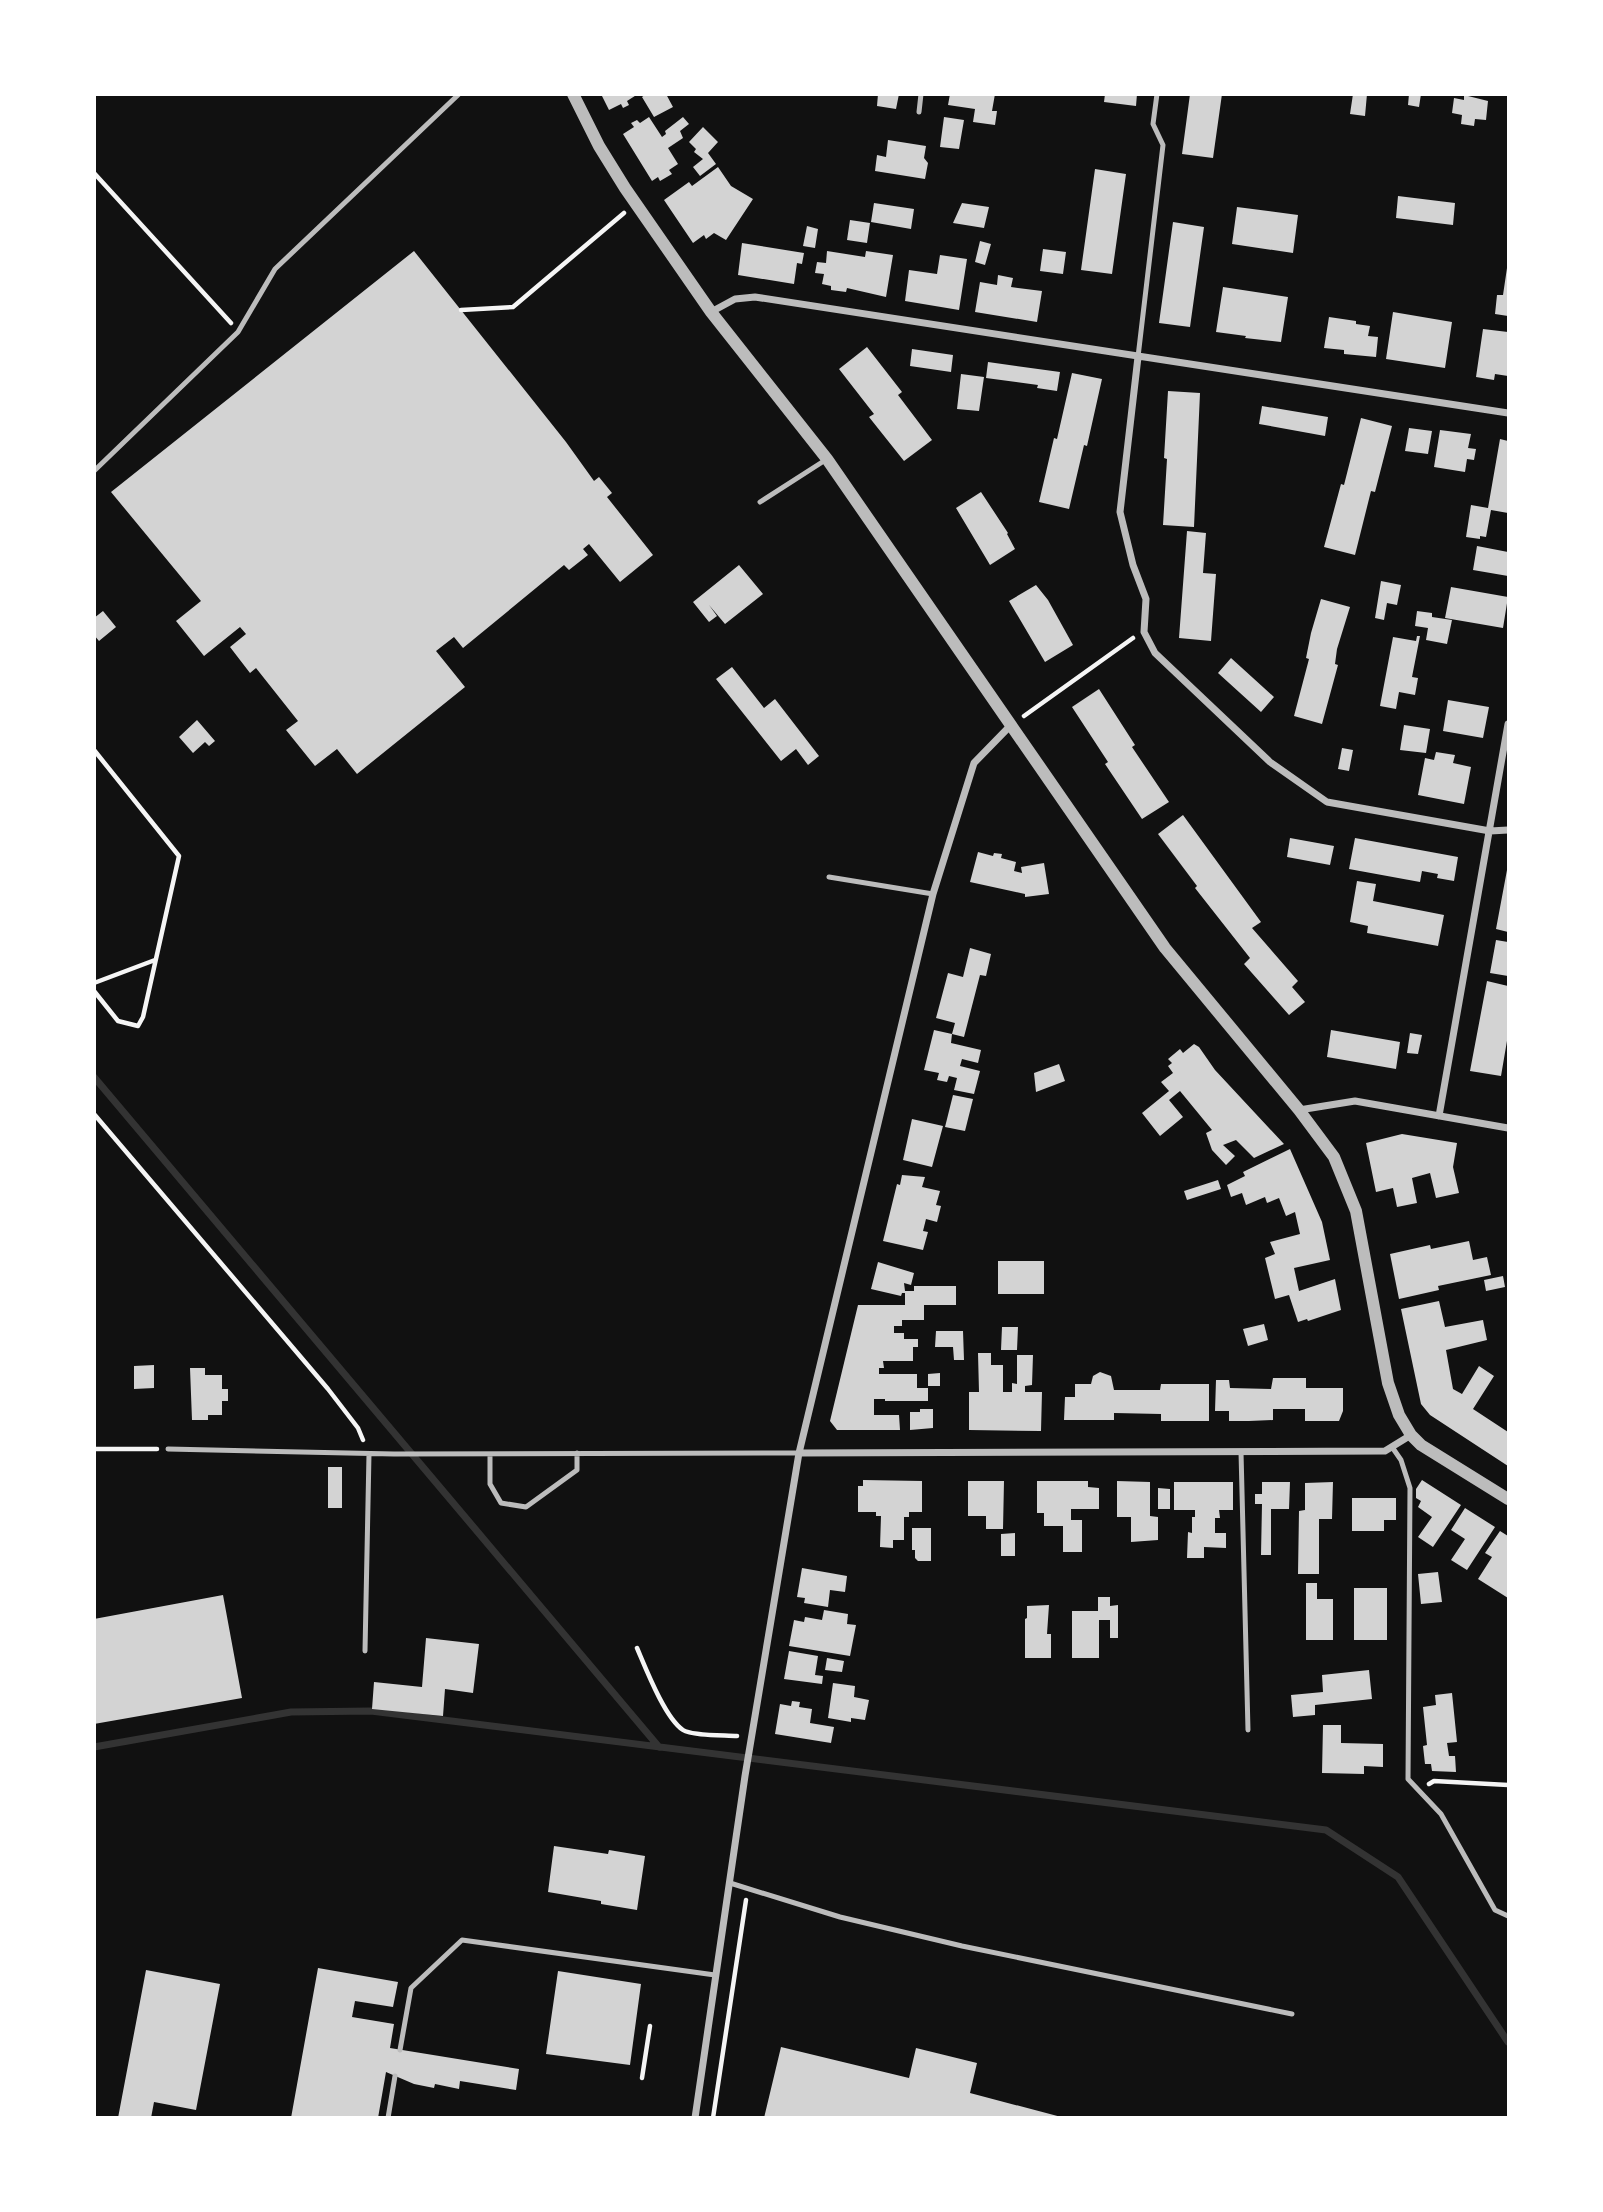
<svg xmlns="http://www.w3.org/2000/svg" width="1603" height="2212" font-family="'Space Grotesk',sans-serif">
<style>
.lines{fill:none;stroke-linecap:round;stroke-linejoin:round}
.stream{stroke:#333;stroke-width:7}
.building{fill:#d3d3d3}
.path{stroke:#f5f5f5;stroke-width:4.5}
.service{stroke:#bcbcbc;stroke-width:5}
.minor{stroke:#bcbcbc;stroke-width:7}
.tertiary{stroke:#bcbcbc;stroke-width:12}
</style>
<rect width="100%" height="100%" fill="#111"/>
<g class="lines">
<path class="stream" d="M94 1077 659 1747
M94 1747 291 1712 371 1711 1326 1830 1398 1877 1508 2042"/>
</g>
<path class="building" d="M601 94H638L627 101 629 105 623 108 621 104 609 110Z
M646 94H666L673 107 654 117 642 97Z
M878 94H899L896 109 877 106Z
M950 94H995L992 111H997L995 125 973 122 975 109 948 105Z
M1105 94H1137L1136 106 1104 102Z
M1190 94H1222L1213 158 1182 154Z
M1353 94H1367L1365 116 1350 114Z
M1409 94H1421L1419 107 1408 105Z
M1464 95 1488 101 1486 120 1475 119 1474 126 1461 124 1462 115 1452 113 1454 98 1464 100Z
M649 117 662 137 666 134 665 131 683 117 689 124 680 131 683 138 668 148 678 164 669 170 672 174 660 181 658 177 652 181 623 134 634 127 631 123 637 120 640 123Z
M944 117 964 120 959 149 940 147Z
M703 127 718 142 708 153 716 164 700 176 693 167 703 159 694 152 696 149 689 142Z
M888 140 926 146 924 158 928 163 925 179 875 171 877 155 886 157Z
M718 167 731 186 753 199 726 240 714 233 706 239 704 235 693 243 664 200 689 182 692 186Z
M1095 169 1126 174 1112 274 1081 270Z
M1398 196 1455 203 1453 225 1396 218Z
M874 203 914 209 911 229 871 222Z
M962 203 989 207 984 228 953 223Z
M1237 207 1298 215 1293 253 1232 244Z
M850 220 870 223 867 243 847 240Z
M1173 222 1204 227 1190 327 1159 323Z
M807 226 818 229 815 248 803 246Z
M980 241 991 244 985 265 975 262Z
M742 243 804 253 802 264 797 263 794 284 738 275Z
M1043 249 1066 252 1063 274 1040 271Z
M414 251 566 442 594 481 599 477 612 493 607 497 653 555 620 582 589 544 583 549 588 555 569 570 564 565 463 648 454 637 436 651 465 687 357 774 337 749 315 766 286 730 298 721 256 668 250 673 230 647 246 634 240 627 204 656 176 621 201 601 111 492Z
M827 251 865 257 866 251 893 255 886 297 847 288 846 292 831 290V286L822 284 824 274 815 273 817 262 826 263Z
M940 255 967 259 959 310 905 301 909 270 937 274Z
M1507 268H1508V316L1495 314 1497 295H1503Z
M998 275 1013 278 1011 287 1042 291 1037 322 975 312 980 282 997 285Z
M1223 287 1288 297 1281 342 1245 338 1246 336 1216 332Z
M1393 312 1452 322 1445 368 1386 359Z
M1329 317 1356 321V324L1370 326 1368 336 1378 337 1376 357 1344 354V350L1324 348Z
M1483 329 1508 332V376L1495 374 1494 380 1476 377Z
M867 347 902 392 898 395 932 440 904 461 869 417 874 414 839 369Z
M912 349 953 355 951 372 910 366Z
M988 362 1060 372 1057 391 1037 388 1038 385 986 378Z
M1072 373 1102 379 1087 446 1084 445 1069 509 1039 502 1054 438 1057 439Z
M961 374 984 377 979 411 957 409Z
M1168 391 1200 393 1194 527 1163 525 1167 459 1164 458Z
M1262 406 1328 417 1325 436 1259 424Z
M1361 418 1392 426 1375 492 1371 491 1355 555 1324 547 1341 484 1344 485Z
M1409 428 1432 431 1428 454 1405 451Z
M1440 430 1471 434 1468 448 1476 449 1474 460 1467 459 1465 472 1434 467Z
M1500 439 1508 441V513L1491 510 1486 537 1480 536V539L1466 537 1471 505 1488 508Z
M981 492 1008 533 1007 534 1015 549 990 565 956 508Z
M1187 531 1206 533 1203 573 1216 574 1211 641 1179 638Z
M1477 546 1508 552V576L1473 570Z
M739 565 763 594 725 624 709 605 717 616 709 622 693 602Z
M1381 581 1401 585 1397 605 1387 603 1384 620 1375 618Z
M1036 585 1048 600 1073 645 1045 662 1009 601Z
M1451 587 1508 597 1503 628 1445 618Z
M1321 599 1350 607 1337 649 1335 664 1338 665 1322 724 1294 716 1309 659 1306 658 1311 633Z
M103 611 116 627 99 641 94 635V618Z
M1417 611 1432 613V617L1452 620 1447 644 1426 640 1428 628 1415 626Z
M1417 636H1420L1412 677 1418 678 1415 695 1399 692 1396 709 1380 706 1393 637 1416 641Z
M1231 658 1274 697 1261 712 1218 673Z
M732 667 764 708 775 699 819 756 808 765 796 749 781 761 716 679Z
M1099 689 1135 745 1132 747 1169 802 1142 819 1105 764 1108 762 1072 707Z
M1448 700 1489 707 1483 738 1443 731Z
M197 720 215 741 209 746 205 742 193 753 179 737Z
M1404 725 1430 729 1426 753 1400 750Z
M1342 748 1353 750 1349 771 1338 769Z
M1436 752 1455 755 1453 763 1471 767 1464 804 1418 795 1425 758 1434 760Z
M1183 815 1261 922 1252 928 1298 981 1292 987 1305 1002 1289 1015 1244 964 1250 958 1195 888 1197 886 1158 834Z
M1290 838 1334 846 1330 865 1287 857Z
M1355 838 1458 857 1454 881 1437 878 1438 874 1422 871 1420 882 1349 869Z
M978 852 993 856 994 853 1002 854 1001 858 1016 862 1014 871 1022 873 1021 867 1044 863 1049 894 1025 897V894L970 882Z
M1507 870H1508V932L1496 929Z
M1357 881 1376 884 1373 901 1444 915 1438 946 1367 933 1368 926 1350 922Z
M1496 940 1508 942V976L1490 973Z
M970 948 991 954 986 976 980 975 964 1037 952 1034 955 1023 936 1018 948 973 963 977Z
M1487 981 1508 986V1035L1501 1076 1470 1071Z
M934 1030 952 1034 951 1043 981 1050 978 1063 962 1059 960 1066 980 1071 974 1094 954 1090 957 1078 949 1076 947 1082 937 1080 939 1073 924 1070Z
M1331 1030 1400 1042 1396 1069 1327 1057Z
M1410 1033 1422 1035 1418 1054 1407 1053Z
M1194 1044 1199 1047 1215 1070 1284 1144 1254 1158 1236 1140 1223 1145 1235 1156 1226 1165 1212 1150 1206 1133 1212 1130 1180 1091 1169 1100 1183 1117 1160 1136 1142 1113 1169 1091 1161 1082 1173 1073 1168 1066 1172 1063 1168 1059 1180 1049 1183 1053Z
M1059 1064 1065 1081 1036 1092 1034 1073Z
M953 1095 973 1099 965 1131 945 1127Z
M912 1119 943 1126 932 1167 903 1160Z
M1402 1134 1457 1143 1453 1167 1459 1193 1436 1198 1430 1173 1412 1178 1417 1203 1397 1207 1393 1188 1376 1192 1366 1143Z
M1290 1149 1322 1222 1330 1260 1294 1268 1299 1291 1335 1279 1341 1310 1308 1321 1307 1319 1298 1322 1289 1295 1275 1299 1265 1258 1275 1254 1270 1242 1300 1234 1295 1212 1286 1216 1279 1198 1267 1203 1265 1197 1246 1205 1242 1193 1231 1197 1227 1185 1245 1176 1243 1172Z
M902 1175 925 1177 922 1187 940 1191 936 1205 941 1206 937 1222 926 1219 923 1231 928 1232 923 1250 883 1241 897 1184 900 1185Z
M1218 1180 1221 1189 1187 1200 1184 1191Z
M1469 1241 1473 1260 1487 1257 1491 1275 1438 1286 1439 1290 1399 1299 1390 1254 1430 1245 1431 1249Z
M998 1261H1044V1294H998Z
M878 1262 914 1273 911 1285 904 1283 905 1291H914V1286H956V1305H924V1320H902V1326H894V1333H904V1339H918V1347H913V1361H883L884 1368H879V1374H917V1388H928V1401H885V1399H874V1415H899L900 1430H837L830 1421 858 1305H905V1293H902L901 1296 871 1289Z
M1503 1276 1505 1287 1486 1291 1484 1280Z
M1439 1301 1445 1327 1483 1320 1487 1340 1446 1350 1453 1389 1462 1394 1479 1366 1494 1376 1473 1409 1508 1432V1466L1430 1415 1421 1404 1401 1309Z
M1264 1324 1268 1340 1248 1346 1243 1329Z
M1002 1327H1018L1017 1350H1001Z
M936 1331H963L964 1360H954L953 1347H935Z
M978 1353H991V1365H1003V1392H1012V1383L1017 1384V1355H1033L1032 1385 1025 1386V1392H1042L1041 1431 969 1430V1392H979Z
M154 1365V1388L134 1389V1366Z
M190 1368H205V1375H222V1389H228V1401H222V1415H208V1420H192Z
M1100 1372 1111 1376 1114 1390H1160L1161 1384H1209V1421H1161V1414L1114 1413V1420H1064L1065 1397H1075V1384H1091L1093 1376Z
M940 1373V1386H928V1374Z
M1273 1378H1306V1388H1343V1411L1339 1421H1305V1409H1273V1420L1249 1421H1229V1411H1215L1216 1380H1229L1230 1388 1271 1389Z
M920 1409H933V1428L910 1430V1412H920Z
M328 1467H342V1508H328Z
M863 1480 922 1481V1512H909V1517H904V1540H893V1548L880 1547 881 1516H876V1512H858V1486H863Z
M1422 1480 1461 1505 1433 1547 1418 1537 1432 1517 1418 1507 1421 1501 1416 1498V1489Z
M968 1481H1004L1003 1529H986V1516H968Z
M1037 1481H1088V1487L1099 1488V1509H1071V1520H1082V1552H1063V1526H1044V1513H1037Z
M1117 1481 1150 1482V1516L1158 1517V1540L1131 1542V1517H1117Z
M1174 1482H1233V1510H1219L1220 1518H1215V1533H1226V1548L1204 1547V1558H1187L1188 1532 1192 1533V1517H1195V1510H1174Z
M1262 1482H1290L1289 1509H1271V1555H1261L1262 1504H1255V1494H1262Z
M1333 1482 1332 1519H1319V1574H1298L1299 1511 1305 1510V1483Z
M1158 1488 1170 1489V1509H1158Z
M1352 1498H1396V1520H1384V1531H1352Z
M1465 1508 1495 1527 1467 1570 1451 1560 1465 1539 1451 1530Z
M912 1528H931V1561H918L915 1558V1550H912Z
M1500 1531 1508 1536V1598L1478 1579 1492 1557 1485 1553Z
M1015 1533V1556H1001V1534Z
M802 1568 847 1576 845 1592 830 1590 828 1607 804 1603 805 1598 797 1597Z
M1438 1572 1442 1602 1421 1604 1418 1574Z
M1306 1583H1317V1599H1333V1640H1306Z
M1354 1588H1387V1640H1354Z
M223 1595 242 1698 94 1724V1619Z
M1098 1597H1110V1606L1118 1605V1638H1110V1620H1099V1658H1072V1611H1098Z
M1049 1605 1047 1634H1051V1658H1025V1619L1027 1618V1606Z
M824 1610 848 1614 847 1624 856 1625 850 1656 789 1646 794 1620 804 1622 805 1617 822 1620Z
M426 1638 479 1644 473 1693 445 1689 443 1716 372 1709 374 1682 422 1687Z
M789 1651 818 1656 815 1675 823 1676 822 1684 784 1679Z
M827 1658 844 1661 842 1672 825 1670Z
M1369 1670 1372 1699 1315 1705V1715L1293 1717 1291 1695 1323 1692 1322 1675Z
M833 1683 855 1686 854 1697 869 1700 865 1720 851 1718V1722L828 1718Z
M1452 1693 1457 1742 1447 1743 1449 1756H1455L1456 1772 1432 1771 1431 1764H1425L1423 1746 1427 1745 1423 1707 1436 1705 1435 1695Z
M792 1701 800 1702 799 1707 812 1709 810 1723 834 1727 831 1743 775 1734 780 1704 791 1706Z
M1323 1725H1341V1743L1383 1744V1767L1364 1766V1774L1322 1773Z
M554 1846 608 1854 609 1850 645 1856 637 1910 601 1904V1901L548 1892Z
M318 1968 398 1982 393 2007 355 2001 352 2017 394 2024 390 2048 519 2069 516 2090 460 2081 459 2089 435 2084 434 2088 414 2084 386 2072 378 2118H291Z
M146 1970 220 1984 196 2110 154 2102 151 2118H118Z
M558 1971 641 1984 630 2065 546 2054Z
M781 2047 909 2078 916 2048 977 2063 970 2093 1065 2118H764Z"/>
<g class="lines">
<path class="path" d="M94 173 231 323
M461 310 513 307 624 213
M1024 716 1133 638
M94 750 179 856 143 1017 138 1026 118 1021 94 991
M94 983 155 960
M94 1114 328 1389 358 1428 363 1440
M94 1449H157
M637 1648C646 1669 665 1718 683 1730 692 1736 725 1735 737 1736
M1429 1784 1434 1781 1508 1785
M642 2078 650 2026
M713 2118 746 1900"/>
<path class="service" d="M919 112 921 94
M1138 357 1163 145 1153 124 1157 94
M94 471 238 332 275 269 459 94
M760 502 827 459
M829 877 933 894
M1392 1447 1401 1460 1410 1488 1408 1779 1441 1814 1495 1910 1508 1916
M168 1449 394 1454 799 1453
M1241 1452 1248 1730
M490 1454V1484L501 1503 526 1507 577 1470V1453
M365 1651 369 1454
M730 1883 840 1917 962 1946 1292 2014
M400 2050 411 1988 462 1940 715 1975
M388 2118 395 2076"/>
<path class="minor" d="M711 312 735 299 755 297 1508 413
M1138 357 1120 512 1133 565 1146 599 1144 632 1155 653 1270 762 1327 802 1490 831 1508 830
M1299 1110 1355 1101 1508 1128
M1439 1116 1508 724
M799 1453 1385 1451 1411 1435
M695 2118 745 1776 799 1453 933 894 974 763 1011 725"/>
<path class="tertiary" d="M573 94 599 146 625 188 711 312 827 459 1165 948 1299 1110 1334 1157 1356 1211 1388 1383 1399 1415 1411 1435 1421 1445 1508 1499"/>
</g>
<rect width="1603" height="2212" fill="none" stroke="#ffffff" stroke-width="192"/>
</svg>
